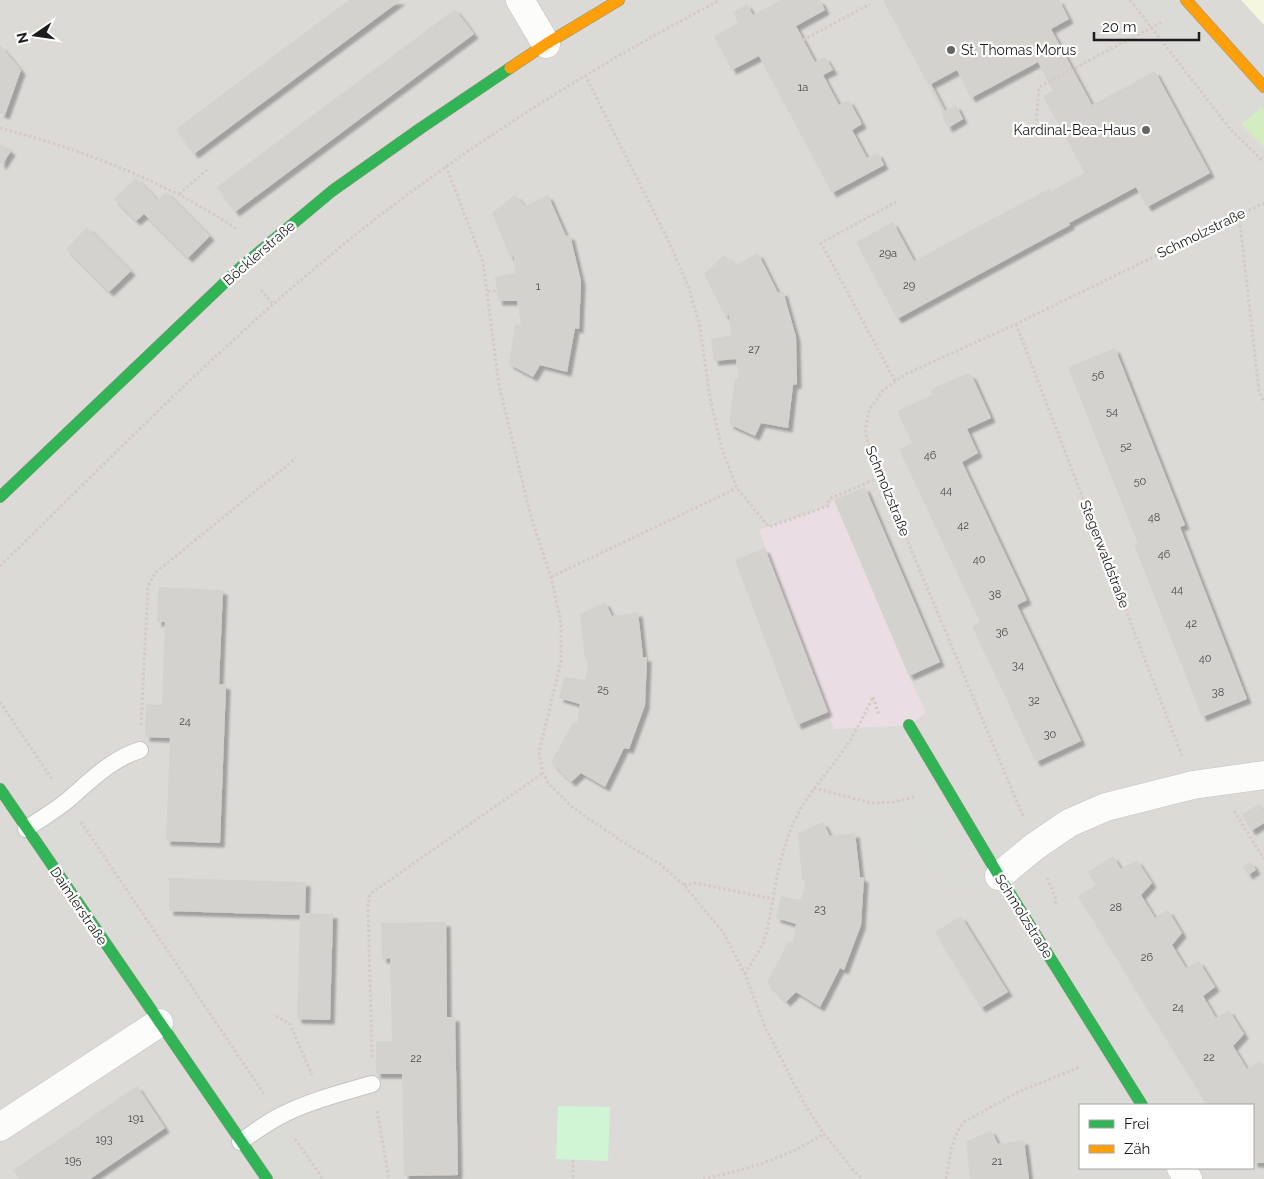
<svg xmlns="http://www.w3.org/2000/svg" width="1264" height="1179" font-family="Raleway,sans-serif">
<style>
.residential{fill:#dbdad7;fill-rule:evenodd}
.industrial{fill:#eadee4}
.education{fill:#f5f6e0}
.grass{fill:#d4edc0}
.park{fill:#d0f5d4}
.parking{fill:#dadad7}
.building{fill:#d4d2ce;filter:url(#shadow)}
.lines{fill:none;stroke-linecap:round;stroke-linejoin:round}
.lane-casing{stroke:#c4c4c1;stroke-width:18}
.street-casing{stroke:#c4c4c1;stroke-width:29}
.fast-casing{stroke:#92967c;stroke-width:12}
.slow-casing{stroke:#92967c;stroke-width:12}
.path{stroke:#d7c9c4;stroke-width:3;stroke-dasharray:2.5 2.5;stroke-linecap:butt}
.lane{stroke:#fcfcfb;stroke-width:16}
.street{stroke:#fcfcfb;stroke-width:28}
.fast{stroke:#30b455;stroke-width:11}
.slow{stroke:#ff9f0a;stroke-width:11}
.poi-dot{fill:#656563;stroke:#fff;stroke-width:2}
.labels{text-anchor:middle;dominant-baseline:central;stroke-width:4.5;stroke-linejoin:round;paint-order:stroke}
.number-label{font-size:11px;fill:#4b4a49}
.poi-label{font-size:14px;fill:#1d1d1d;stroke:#fff;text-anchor:start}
.street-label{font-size:14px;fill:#1d1d1d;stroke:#fff}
</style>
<defs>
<filter id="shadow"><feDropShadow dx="4.5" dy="4.5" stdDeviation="1" flood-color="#0004"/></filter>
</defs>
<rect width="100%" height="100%" fill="#ecebe5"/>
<path class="residential" d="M0 0H1264V1179H0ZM1080 1105H1253V1168H1080Z"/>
<path class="industrial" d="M834 500 909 676 926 713 909 725 834 729 759 530 828 506Z"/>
<path class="education" d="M1241 0H1264V25Z"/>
<path class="grass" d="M1262 107 1264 109V147L1241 124Z"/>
<path class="park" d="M558 1106 610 1107 608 1161 556 1159Z"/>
<path class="parking" d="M655 0H705L582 65 571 45Z
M1139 0H1172L1262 107 1241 124Z
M67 811 146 929 124 944 45 827Z
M930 811 972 881 950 893 906 820Z
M1088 1070 1109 1105H1080V1110L1061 1079Z
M282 1130 316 1179H285L261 1145Z
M1116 1168H1148L1154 1179H1123Z"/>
<path class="building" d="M349 0H401L194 154 176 129Z
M781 0H820L825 10 796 26 815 62 825 57 833 70 823 75 839 105 849 100 862 124 852 130 867 158 878 153 884 165 832 193 759 56 732 70 714 36 738 23 733 12 747 4 753 15Z
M883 0H1059L1069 19 1051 29 1092 105 1155 71 1210 173 1147 207 1136 187 1069 223 1070 225 897 319 856 242 893 222 914 261 1050 188 1051 191 1085 173 1043 96 1053 91 1038 62 971 98 957 70 931 84 945 111 956 105 963 119 948 128 941 113 943 112Z
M455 9 474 34 235 212 217 187Z
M0 45 21 70 5 115 0 113Z
M0 145 5 146 11 151 2 165 0 163Z
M136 178 158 200 166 192 210 236 188 258 144 214 136 221 114 199Z
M515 195 525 206 548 195 566 236 570 235 581 281 579 329 575 328 567 372 540 365 533 377 509 364 515 325 521 324 517 301H498L495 277 515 273 514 256 510 257 492 213Z
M87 227 131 271 109 292 66 249Z
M758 253 778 293 783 291 796 337 797 384 793 385 788 428 761 423 755 436 729 424 735 379 739 378 736 359 714 361 711 339 731 335 729 315 725 316 704 274 724 255 735 265Z
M1115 348 1185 525 1180 527 1247 699 1202 717 1134 545 1138 544 1068 367Z
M968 373 972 376 991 418 967 429 978 453 962 462 1027 600 1017 605 1081 741 1036 762 972 626 980 622 899 449 912 443 897 411 932 395 931 391 934 388Z
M865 487 940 662 909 676 834 500Z
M765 548 828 712 797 725 735 560Z
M158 587 223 590 219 684 226 685 220 843 166 841 170 738 145 737 146 704 162 705 165 622H157Z
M605 602 612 616 638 612 643 657H647L645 705 629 749 624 748 605 787 581 773 571 782 551 762 573 722 577 723 580 704 559 698 564 677 585 680 589 661 585 660 580 614Z
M1260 804 1264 811V823L1251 831 1242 814Z
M823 822 830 836 855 833 860 877 864 878 861 925 844 970 840 968 820 1007 796 992 786 1002 767 982 789 941 793 943 796 924 776 918 781 896 801 900 806 880H802L798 833Z
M1113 856 1121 869 1137 860 1152 883 1141 895 1155 918 1168 910 1182 933 1172 945 1186 968 1199 961 1215 987 1203 996 1216 1018 1229 1010 1244 1034 1233 1046 1247 1069 1260 1061 1264 1067V1163H1253V1105H1207L1078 896 1096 885 1088 872Z
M1251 862 1256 870 1248 875 1243 866Z
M169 878 306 882 305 913 333 914 330 1020 297 1019 300 915 169 911Z
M961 916 1008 992 981 1008 935 932Z
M446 922 447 1017H455L458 1175 404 1176 402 1074H376V1041H392L390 958 382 959 381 923Z
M137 1086 165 1128 90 1179H19L13 1170Z
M991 1130 998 1144 1024 1140 1029 1179H970L966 1142Z"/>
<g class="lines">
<defs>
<path id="lane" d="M26 829C40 819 55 811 68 800 90 781 111 759 140 750
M240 1142C253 1133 266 1123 280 1116 309 1101 341 1093 372 1084"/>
<path id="street" d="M520 0 546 44
M999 876 1034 847 1069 823 1106 807 1193 785 1264 775
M0 1127 159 1023
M1181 1168 1188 1179"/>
<path id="fast" d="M0 497 240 268 332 191 421 128 510 68
M909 725 999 876 1142 1105
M0 789 267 1179"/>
<path id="slow" d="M1186 0 1264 87
M510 68 546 44 619 0"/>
</defs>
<use href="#lane" class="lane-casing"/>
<use href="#street" class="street-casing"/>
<use href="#fast" class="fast-casing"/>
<use href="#slow" class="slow-casing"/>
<path class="path" d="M1130 0 1231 130 1264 162
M803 40 870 4
M585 75 668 240 689 288 700 327 710 398 722 449 737 488 769 527 828 506 829 499 880 477
M1036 126 1039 87 1162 22
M0 128C83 150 165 181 237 229
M446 166 483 262 499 385 531 517 551 577 561 623V662L539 752 543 773 548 783 573 808 623 842 660 864 684 885 723 932 745 974 765 1027 804 1103 824 1134 855 1172 863 1179
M179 194 207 170
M1239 215 1259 391 1264 402
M261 290 273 304
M488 291H497
M1016 324 1182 756
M895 381 821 243 896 202
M0 566C117 452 231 334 359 232 471 143 594 66 720 0
M551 577 737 488
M873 697 879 715
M0 702 52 779
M141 725 148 586 155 573 296 458
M814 788 871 803 894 802 914 797
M1234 811 1264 859
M1023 816 871 454 865 431 869 410 883 390 906 374 1016 324 1264 203
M81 822 264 1094
M1047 878 1055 896 1056 905
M684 885 695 883 773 899C778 869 784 841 798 814 810 790 830 770 845 748 856 732 864 715 873 697
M745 974 763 944 767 931 773 899
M276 1016 290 1024 312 1075
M372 1057 368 905 370 894 543 773
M377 1111 389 1179
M295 1139 323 1179
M573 1160V1179
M703 1179C749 1169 783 1159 824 1134
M946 1179C950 1159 951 1138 964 1122L1018 1092 1080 1067"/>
<use href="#lane" class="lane"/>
<use href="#street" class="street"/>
<use href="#fast" class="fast"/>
<use href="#slow" class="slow"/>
</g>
<g class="poi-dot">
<circle cx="951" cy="50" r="5"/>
<circle cx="1146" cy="130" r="5"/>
</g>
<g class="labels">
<g class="number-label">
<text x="803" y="87">1a</text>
<text x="888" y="253">29a</text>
<text x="909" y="285">29</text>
<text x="538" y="286">1</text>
<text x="754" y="349">27</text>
<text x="1098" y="375">56</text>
<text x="1112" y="411">54</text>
<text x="1126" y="446">52</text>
<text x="930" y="455">46</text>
<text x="1140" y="481">50</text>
<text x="946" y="490">44</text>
<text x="1154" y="517">48</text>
<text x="963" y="525">42</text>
<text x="1164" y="554">46</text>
<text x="979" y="559">40</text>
<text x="1177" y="589">44</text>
<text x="995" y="594">38</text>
<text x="1191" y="623">42</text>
<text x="1002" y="632">36</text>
<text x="1205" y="658">40</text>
<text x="1018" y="665">34</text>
<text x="603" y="689">25</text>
<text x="1218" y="692">38</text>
<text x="1034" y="700">32</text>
<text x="185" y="721">24</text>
<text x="1050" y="734">30</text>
<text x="1116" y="907">28</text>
<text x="820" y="909">23</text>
<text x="1147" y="957">26</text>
<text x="1178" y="1007">24</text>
<text x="1209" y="1057">22</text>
<text x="416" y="1058">22</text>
<text x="136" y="1118">191</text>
<text x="104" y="1139">193</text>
<text x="73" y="1160">195</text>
<text x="997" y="1161">21</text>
</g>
<g class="poi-label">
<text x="961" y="50">St. Thomas Morus</text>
<text x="1136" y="130" text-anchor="end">Kardinal-Bea-Haus</text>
</g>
<g class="street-label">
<text transform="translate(1201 233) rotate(-26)">Schmolzstraße</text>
<text transform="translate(259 253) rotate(-41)">Böcklerstraße</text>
<text transform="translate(888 491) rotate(68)">Schmolzstraße</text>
<text transform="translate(1105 554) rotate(69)">Stegerwaldstraße</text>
<text transform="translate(79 906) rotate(56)">Daimlerstraße</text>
<text transform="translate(1024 916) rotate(58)">Schmolzstraße</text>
</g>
</g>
<rect x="1079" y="1104" width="175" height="65" fill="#ffffff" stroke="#a5a5a5"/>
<rect x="1089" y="1120" width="25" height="8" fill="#30b455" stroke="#a5a5a5"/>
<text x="1124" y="1129" font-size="15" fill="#1d1d1d">Frei</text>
<rect x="1089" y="1145" width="25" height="8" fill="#ff9f0a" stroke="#a5a5a5"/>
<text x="1124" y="1154" font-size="15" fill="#1d1d1d">Zäh</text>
<g transform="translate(35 35) rotate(257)" stroke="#ffffff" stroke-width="4" paint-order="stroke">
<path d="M0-4L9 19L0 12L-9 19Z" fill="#1d1d1d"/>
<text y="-8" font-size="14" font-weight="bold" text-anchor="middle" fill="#1d1d1d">N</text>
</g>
<path d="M1094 32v8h105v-8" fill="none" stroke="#1d1d1d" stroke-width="2.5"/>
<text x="1102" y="32" font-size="15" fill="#1d1d1d" stroke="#ffffff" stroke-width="4" paint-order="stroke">20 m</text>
</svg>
